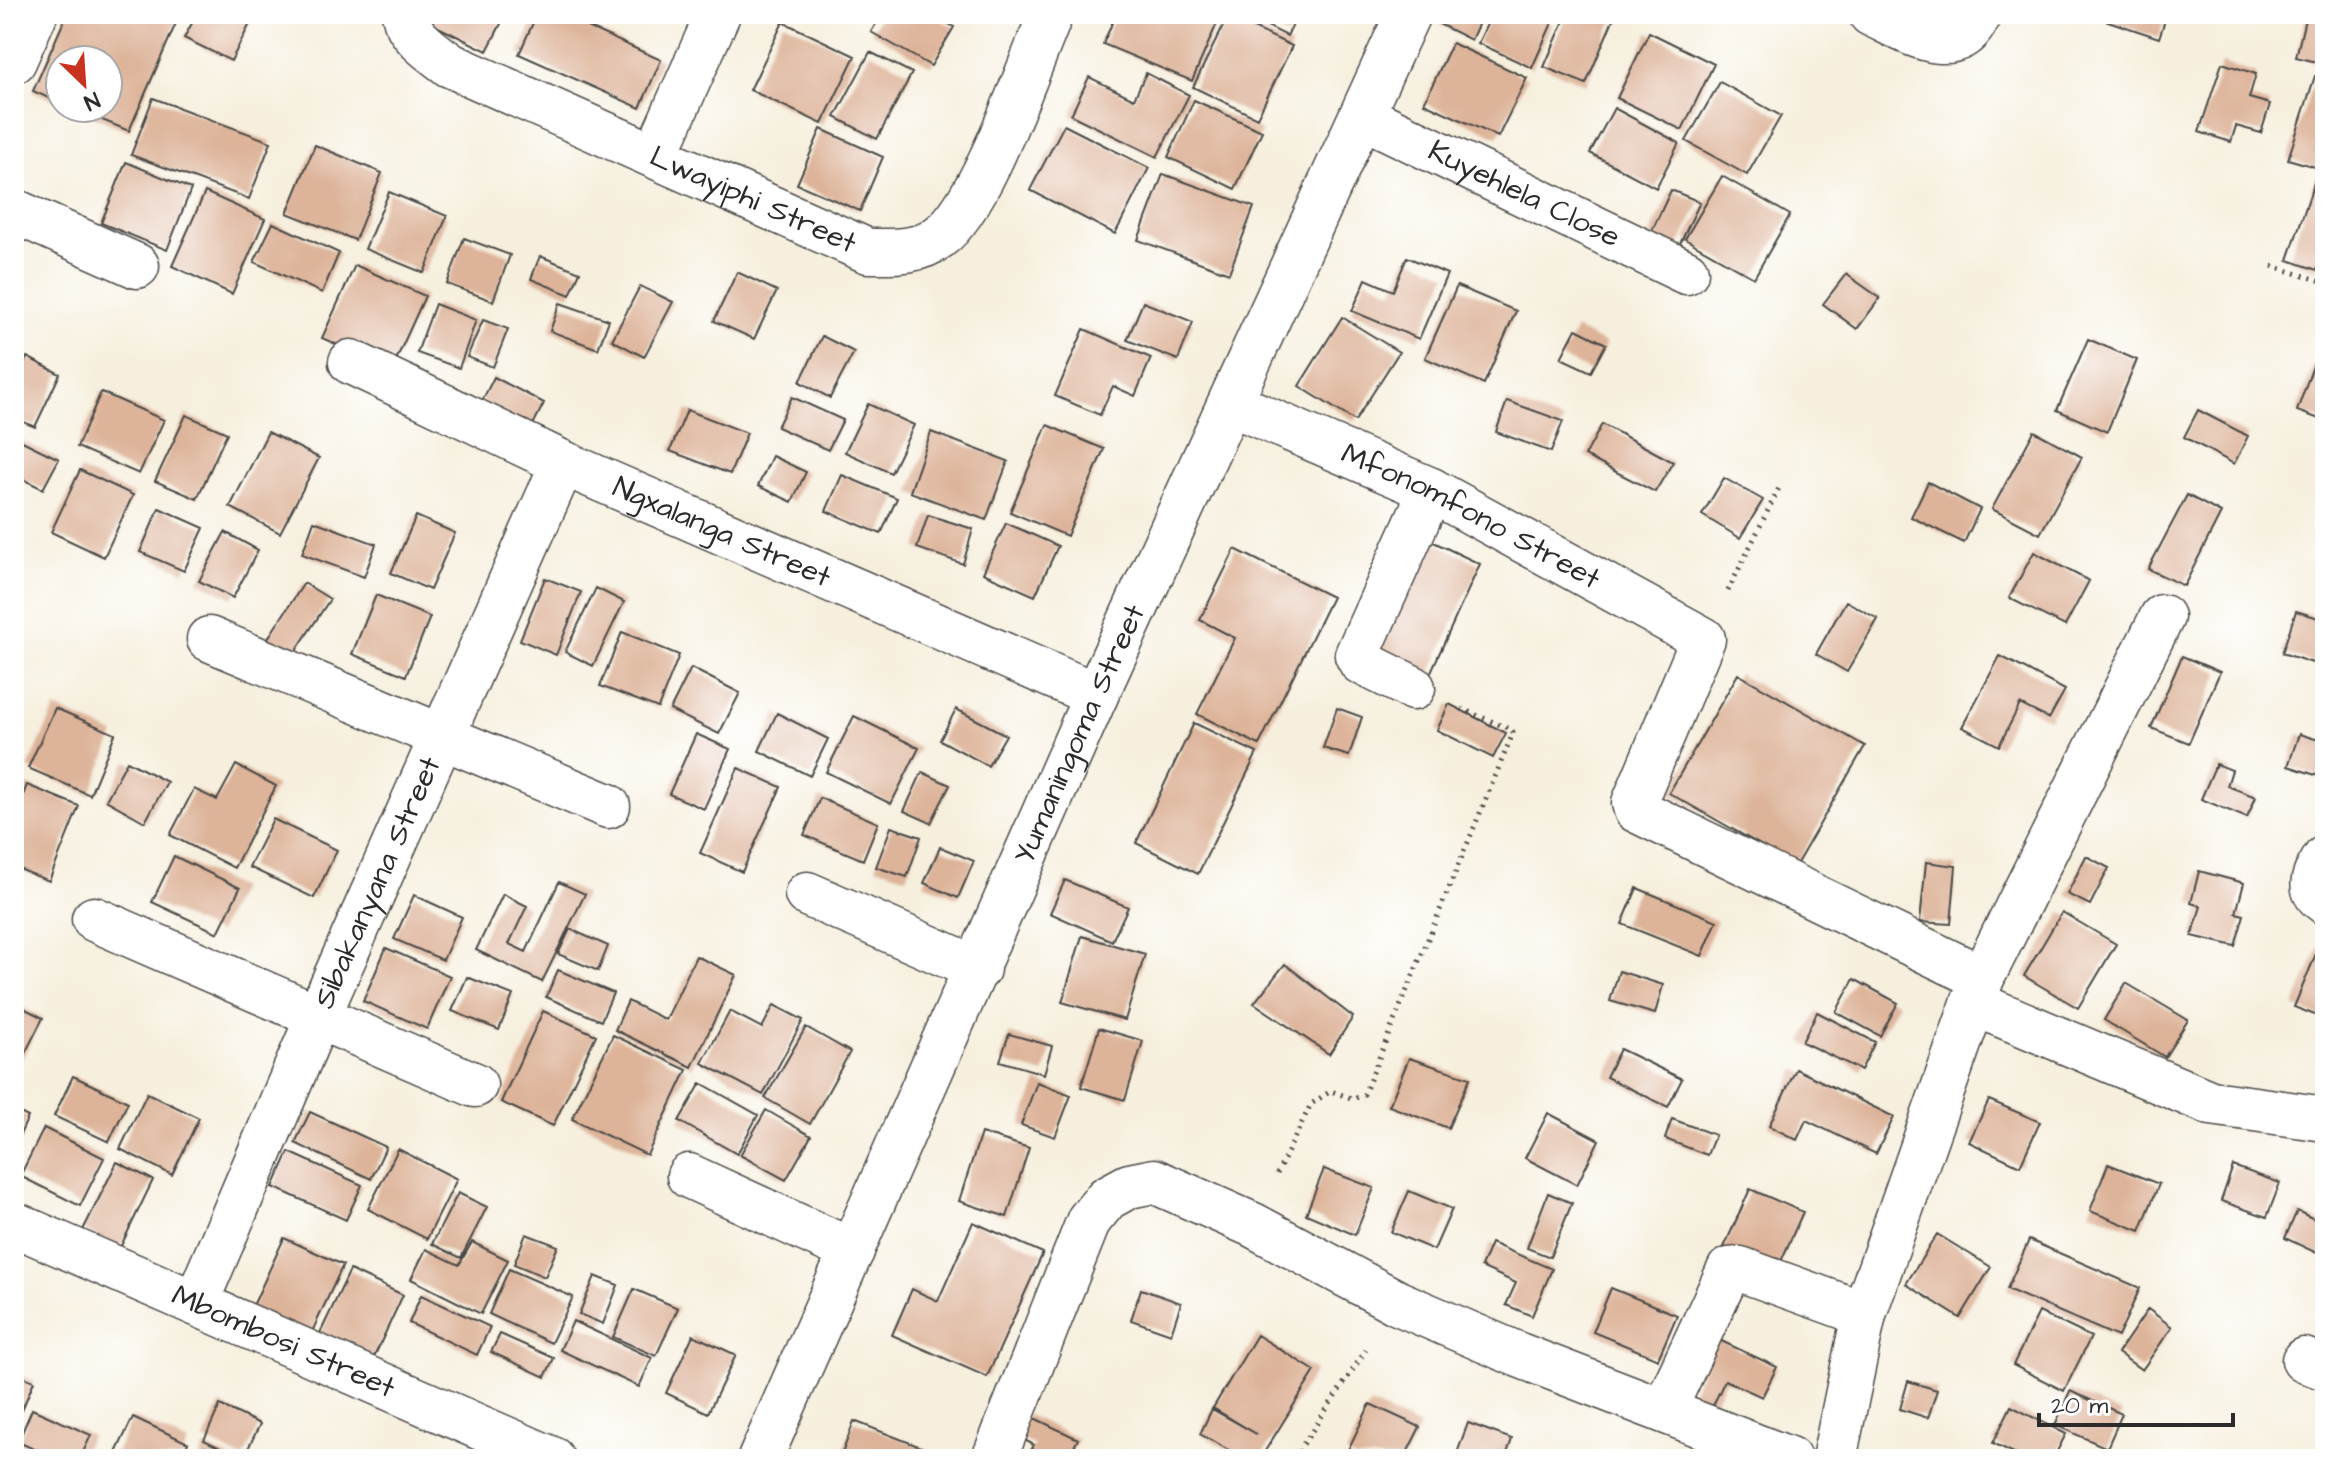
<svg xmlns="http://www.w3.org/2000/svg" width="2339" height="1473" font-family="'Architects Daughter',sans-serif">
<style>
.building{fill:#ddb399}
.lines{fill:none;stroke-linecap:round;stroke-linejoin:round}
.street-casing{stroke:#494846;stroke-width:47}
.path{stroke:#494846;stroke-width:5;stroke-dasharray:2 6;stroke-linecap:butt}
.street{stroke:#fff;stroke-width:44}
.labels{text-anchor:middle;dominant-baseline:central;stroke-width:6;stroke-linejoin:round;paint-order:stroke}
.street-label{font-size:30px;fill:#2b2b2b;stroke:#fff}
</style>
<rect width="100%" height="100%" fill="#fff"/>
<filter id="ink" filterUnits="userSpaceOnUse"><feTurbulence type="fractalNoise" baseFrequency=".0125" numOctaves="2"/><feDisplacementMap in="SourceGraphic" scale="16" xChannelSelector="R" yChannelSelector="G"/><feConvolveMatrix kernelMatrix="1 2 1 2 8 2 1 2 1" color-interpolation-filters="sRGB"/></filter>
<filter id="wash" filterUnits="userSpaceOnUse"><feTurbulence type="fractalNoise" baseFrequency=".006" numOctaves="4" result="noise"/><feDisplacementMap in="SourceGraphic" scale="32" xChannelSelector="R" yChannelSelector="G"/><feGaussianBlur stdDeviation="1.8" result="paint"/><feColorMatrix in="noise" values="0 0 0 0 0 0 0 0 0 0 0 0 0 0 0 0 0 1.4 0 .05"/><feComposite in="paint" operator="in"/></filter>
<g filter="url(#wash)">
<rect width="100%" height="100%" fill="#f6efdd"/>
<g id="blocks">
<path class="building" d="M67 14H180L129 131 73 108H108V60H60V103L33 91Z
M197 14H255L231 61 184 38Z
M437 14H506L487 51 432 24Z
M537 14H559L661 60 640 108 519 54Z
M882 14H931L954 27 931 66 871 32Z
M1116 14H1221L1192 81 1103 44Z
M1243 14H1298L1287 36Z
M1444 14H1483L1471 40 1439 24Z
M1492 14H1533L1552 23 1532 68 1478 43Z
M1567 14 1615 15 1586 84 1544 67Z
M2087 14H2167L2159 38Z
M2306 15 2325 20V64L2296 57Z
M1228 16 1292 46 1257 118 1193 87Z
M783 22 855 56 822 124 750 90Z
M1649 32 1714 64 1682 130 1617 98Z
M1452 43 1527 78 1498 137 1424 103Z
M870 52 912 73 877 139 835 117Z
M2222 63 2256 74 2249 98 2270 104 2261 133 2236 126 2231 142 2199 132Z
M1146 73 1189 95 1157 157 1071 115 1089 77 1134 99Z
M2315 76 2325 79V170L2288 159Z
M1720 82 1781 116 1747 175 1686 141Z
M153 98 271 142 249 199 131 155Z
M1194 100 1262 131 1235 189 1168 157Z
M1614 108 1679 143 1656 188 1590 153Z
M1064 125 1149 168 1115 234 1030 190Z
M821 129 883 157 860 211 797 184Z
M315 145 382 173 355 240 287 213Z
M126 162 191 189 167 250 101 223Z
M1163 174 1254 207 1229 273 1138 240Z
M1722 176 1790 215 1754 278 1685 239Z
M2316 177 2325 180V247L2317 270 2288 260Z
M1671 190 1700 202 1678 248 1650 235Z
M205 192 265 219 232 294 172 266Z
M389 192 447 216 424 273 365 249Z
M273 223 339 253 322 293 254 262Z
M464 238 510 255 493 301 447 284Z
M540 256 580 272 570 295 531 279Z
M1407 257 1447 274 1419 339 1352 311 1366 279 1393 291Z
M355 265 425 296 392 369 322 338Z
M737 272 777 291 754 339 714 321Z
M1846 274 1880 298 1857 329 1823 304Z
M640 286 673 302 644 357 612 340Z
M1457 286 1516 311 1484 384 1425 358Z
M1143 302 1193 322 1178 360 1127 340Z
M560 303 609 320 598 349 550 331Z
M435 304 476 320 459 368 417 353Z
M1342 317 1399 352 1355 421 1299 386Z
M483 320 508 329 493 367 467 357Z
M1084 329 1151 358 1135 396 1113 386 1100 415 1055 396Z
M1576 329 1606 344 1591 372 1561 358Z
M822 336 854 352 830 398 800 382Z
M2088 339 2137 360 2107 432 2057 410Z
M27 357 60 374 35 427 14 418V385Z
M2314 363 2325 367V421L2297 411Z
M494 377 544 403 532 427 482 401Z
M101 392 164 420 139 474 77 447Z
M792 397 843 420 828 450 777 427Z
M1507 401 1563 421 1551 452 1496 432Z
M868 404 914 425 891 473 845 452Z
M687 410 747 433 730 474 670 451Z
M2198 410 2248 436 2234 464 2184 437Z
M186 415 227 433 197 499 155 481Z
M1602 424 1673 462 1655 492 1585 456Z
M1047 425 1104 449 1067 536 1010 512Z
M2034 431 2082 457 2040 534 1992 509Z
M268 432 319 458 280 533 230 507Z
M931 432 1008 461 986 520 910 492Z
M14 437 59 459 43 489 14 475Z
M772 456 806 472 792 502 758 486Z
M80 470 133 495 104 557 51 532Z
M842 475 897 498 881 534 826 511Z
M1724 478 1763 500 1740 538 1702 515Z
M1928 482 1980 509 1964 543 1911 517Z
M2187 495 2221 513 2184 586 2148 569Z
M159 508 204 528 184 571 140 552Z
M928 515 973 529 963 564 917 548Z
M416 516 455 533 430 590 391 573Z
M314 521 376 544 364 577 302 554Z
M1006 523 1058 546 1035 596 983 573Z
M225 532 258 550 233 598 199 581Z
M1425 538 1480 564 1425 685 1370 660Z
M1235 549 1332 597 1259 745 1197 714 1235 638 1200 620Z
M2034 552 2089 581 2065 626 2009 598Z
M545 578 581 592 556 655 520 640Z
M304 583 330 599 284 669 259 652Z
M596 588 624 602 593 666 565 652Z
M376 595 430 617 406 676 352 654Z
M1846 601 1878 619 1847 672 1816 654Z
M2296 611 2325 620V667L2282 653Z
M622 632 679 655 658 708 600 686Z
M2000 656 2065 690 2049 719 2020 704 1999 746 1962 727Z
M2182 656 2220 672 2189 743 2151 728Z
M691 668 740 693 719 734 670 710Z
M1738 674 1865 746 1796 865 1669 793Z
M1449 704 1506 733 1493 758 1437 730Z
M55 708 115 734 90 795 28 768Z
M1337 708 1362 717 1349 756 1323 748Z
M956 709 1006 735 988 766 940 740Z
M777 713 828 739 810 776 759 751Z
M854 716 919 748 891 804 826 772Z
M1194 723 1257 753 1198 874 1136 843Z
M696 734 730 749 704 809 669 794Z
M2299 734 2325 742V778L2288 766Z
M127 761 167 782 145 822 106 800Z
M2216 764 2232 770 2227 786 2256 797 2247 818 2201 799Z
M236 765 276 786 234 868 170 835 194 789 217 800Z
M738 768 781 787 742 872 700 853Z
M922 772 950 785 931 823 904 811Z
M27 785 79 806 49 881 14 867V818Z
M820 798 878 823 863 860 804 835Z
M273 819 337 850 314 898 249 867Z
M891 827 921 837 907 877 876 867Z
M940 847 974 861 958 898 924 883Z
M174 856 240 888 218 933 152 902Z
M2086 856 2109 868 2090 905 2067 894Z
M1926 862 1956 866 1951 924 1920 922Z
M2199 871 2244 883 2236 913 2244 915 2235 946 2192 936 2201 906 2191 903Z
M1065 880 1128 907 1112 941 1050 913Z
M559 882 585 894 542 982 476 950 503 894 527 906 509 944 526 952Z
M1637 888 1717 921 1702 956 1622 924Z
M414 895 462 917 443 960 394 939Z
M2062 912 2116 944 2078 1008 2024 976Z
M570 929 608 946 598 971 558 954Z
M1082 936 1145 954 1125 1020 1062 1002Z
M386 948 450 976 427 1029 363 1001Z
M2318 949 2325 951V1019L2294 1007Z
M696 956 736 975 692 1067 615 1030 628 1001 666 1020Z
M1285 964 1353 1017 1329 1054 1254 1003Z
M558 970 613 993 601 1021 546 997Z
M1619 971 1663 985 1655 1014 1610 1001Z
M467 977 513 995 499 1030 452 1011Z
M1854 979 1898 1003 1880 1036 1836 1012Z
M2126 983 2188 1020 2165 1057 2104 1020Z
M14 1003 43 1018 14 1075Z
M774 1005 803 1020 763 1095 702 1063 730 1011 762 1028Z
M543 1011 596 1035 553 1126 501 1102Z
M1817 1012 1875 1042 1861 1070 1802 1042Z
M806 1027 850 1052 810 1124 765 1098Z
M1099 1028 1143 1041 1125 1100 1081 1087Z
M1009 1034 1052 1046 1044 1074 1000 1061Z
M613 1035 687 1070 647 1155 572 1119Z
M1620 1049 1682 1079 1668 1107 1606 1077Z
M1409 1058 1470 1078 1448 1128 1389 1106Z
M1796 1069 1894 1117 1876 1154 1806 1120 1797 1140 1769 1126Z
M73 1076 128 1102 109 1142 54 1116Z
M1037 1082 1071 1095 1055 1137 1021 1125Z
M701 1083 758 1115 737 1154 679 1121Z
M147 1093 199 1118 172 1175 120 1149Z
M1989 1100 2040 1122 2020 1166 1969 1142Z
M14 1110 28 1117 14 1148Z
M766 1110 811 1136 786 1180 740 1155Z
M310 1112 386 1147 371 1179 295 1143Z
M1548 1113 1599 1140 1577 1185 1525 1158Z
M1672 1119 1715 1135 1707 1155 1665 1139Z
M44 1128 104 1158 80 1206 20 1176Z
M981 1133 1029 1148 1007 1217 959 1201Z
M398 1149 457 1179 427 1239 368 1209Z
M289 1152 362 1185 346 1220 273 1187Z
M117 1162 153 1180 120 1248 83 1230Z
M2108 1164 2159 1184 2140 1231 2090 1211Z
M2233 1166 2280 1183 2267 1217 2221 1201Z
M1324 1169 1374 1188 1355 1235 1306 1214Z
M1750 1189 1803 1212 1774 1277 1721 1254Z
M1409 1191 1452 1209 1434 1250 1391 1232Z
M458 1193 487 1207 461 1258 432 1244Z
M1548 1193 1572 1203 1550 1257 1527 1248Z
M2297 1211 2325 1224V1257L2285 1238Z
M973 1222 1043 1253 987 1377 892 1335 912 1289 938 1301Z
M526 1234 558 1246 545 1277 514 1264Z
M1937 1234 1991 1267 1960 1318 1906 1284Z
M284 1238 343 1265 311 1334 252 1308Z
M2029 1240 2140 1288 2118 1337 2007 1289Z
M472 1242 508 1260 481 1314 411 1279 426 1249 459 1265Z
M1491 1243 1552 1269 1532 1316 1506 1305 1516 1283 1481 1267Z
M509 1269 573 1297 551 1343 489 1314Z
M350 1270 403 1295 368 1370 314 1346Z
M595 1276 618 1285 603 1324 579 1314Z
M1611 1288 1677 1315 1658 1359 1593 1332Z
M634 1289 678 1308 656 1356 613 1337Z
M1141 1289 1181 1303 1171 1334 1131 1320Z
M421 1295 490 1327 477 1355 409 1323Z
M2148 1309 2172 1327 2142 1370 2118 1353Z
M2039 1312 2091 1337 2064 1391 2013 1365Z
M573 1321 652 1358 639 1387 560 1350Z
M500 1334 554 1358 545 1377 491 1352Z
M693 1335 736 1355 708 1413 666 1393Z
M1257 1335 1315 1371 1260 1459H1245L1200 1434 1212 1409 1258 1435 1213 1408Z
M1717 1339 1777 1367 1762 1397 1725 1380 1710 1412 1687 1402Z
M14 1373 34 1381 14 1429Z
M1908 1381 1937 1390 1928 1418 1900 1409Z
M2070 1391 2122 1414 2107 1448 2055 1425Z
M1370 1404 1420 1427 1404 1459H1355L1346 1454Z
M220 1405 260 1424 243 1459 204 1440Z
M2011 1406 2066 1434 2053 1459H2026L1993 1443Z
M32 1409 91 1435 80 1459H57L18 1442Z
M1028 1415 1078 1439 1068 1459H1026L1034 1445 1017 1436Z
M133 1417 188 1443 181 1459H113Z
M854 1421 944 1456 943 1459H840Z
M1468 1423 1512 1439 1505 1459H1455Z
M204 1447 233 1459H199Z"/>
</g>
</g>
<g filter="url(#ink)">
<use href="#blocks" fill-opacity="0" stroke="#494846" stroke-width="2"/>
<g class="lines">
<defs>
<g id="street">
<path id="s1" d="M404 14C408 36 433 52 450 65L868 251C893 251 918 253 939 237 982 206 1028 67 1051 14"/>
<path d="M1871 14C1906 30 1958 66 1979 14"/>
<path d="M14 61 35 14"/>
<path id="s2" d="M1362 116 1686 272"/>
<path d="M655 156 718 14"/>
<path d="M14 211 137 266"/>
<path id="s3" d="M351 362 563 463 1096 695"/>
<path id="s4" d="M1232 404 1431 490 1703 639 1634 803 1636 810 1982 978"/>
<path d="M209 639 608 806"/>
<path d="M1413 688 1361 662 1357 655 1431 490"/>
<path d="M2325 858C2315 874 2305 889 2325 902"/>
<path d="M807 894 978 969"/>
<path d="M94 919 475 1085"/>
<path d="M1973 1003 2211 1103 2325 1119"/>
<path d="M689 1176 852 1251"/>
<path id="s5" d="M14 1224 552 1459"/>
<path id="s6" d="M196 1303 317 1019 563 463"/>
<path d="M2304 1360 2325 1368"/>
<path d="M1665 1408 1729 1270 1740 1269 1864 1314"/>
<path id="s7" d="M760 1459 1096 695 1408 14"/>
<path d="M994 1459 1089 1220 1107 1198 1129 1186 1154 1181 1253 1225 1398 1303 1519 1355 1789 1459"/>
<path d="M1834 1459 1864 1314 1982 978 2162 617"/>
</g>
</defs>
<use href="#street" class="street-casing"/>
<path class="path" d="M2272 266 2325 282
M1728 591 1781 484
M1277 1174 1311 1104 1331 1091 1354 1099 1364 1094 1511 738 1513 732 1510 729 1462 709
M1298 1459 1302 1446 1366 1350"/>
<use href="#street" class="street"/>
</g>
</g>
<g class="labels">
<g class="street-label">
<text stroke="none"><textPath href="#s2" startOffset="180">Kuyehlela Close</textPath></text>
<text stroke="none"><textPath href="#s1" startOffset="402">Lwayiphi Street</textPath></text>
<text stroke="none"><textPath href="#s4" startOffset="264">Mfonomfono Street</textPath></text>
<text stroke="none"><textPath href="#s3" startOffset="408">Ngxalanga Street</textPath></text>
<text stroke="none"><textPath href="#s7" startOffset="792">Yumaningoma Street</textPath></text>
<text stroke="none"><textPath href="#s6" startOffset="458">Sibakanyana Street</textPath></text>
<text stroke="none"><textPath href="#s5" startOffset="294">Mbombosi Street</textPath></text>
</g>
</g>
<rect width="2339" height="1473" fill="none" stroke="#fff" stroke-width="48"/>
<g transform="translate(84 84) rotate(155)"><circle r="38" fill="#ffffff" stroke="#aaaaaa" stroke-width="2"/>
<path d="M0-6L14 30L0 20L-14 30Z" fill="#c8321e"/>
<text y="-12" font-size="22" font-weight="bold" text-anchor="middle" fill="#2b2b2b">N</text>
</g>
<path d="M2039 1413v12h194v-12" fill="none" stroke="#2b2b2b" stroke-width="4"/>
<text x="2051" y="1413" font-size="24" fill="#2b2b2b" stroke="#ffffff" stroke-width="6" paint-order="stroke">20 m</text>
</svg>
